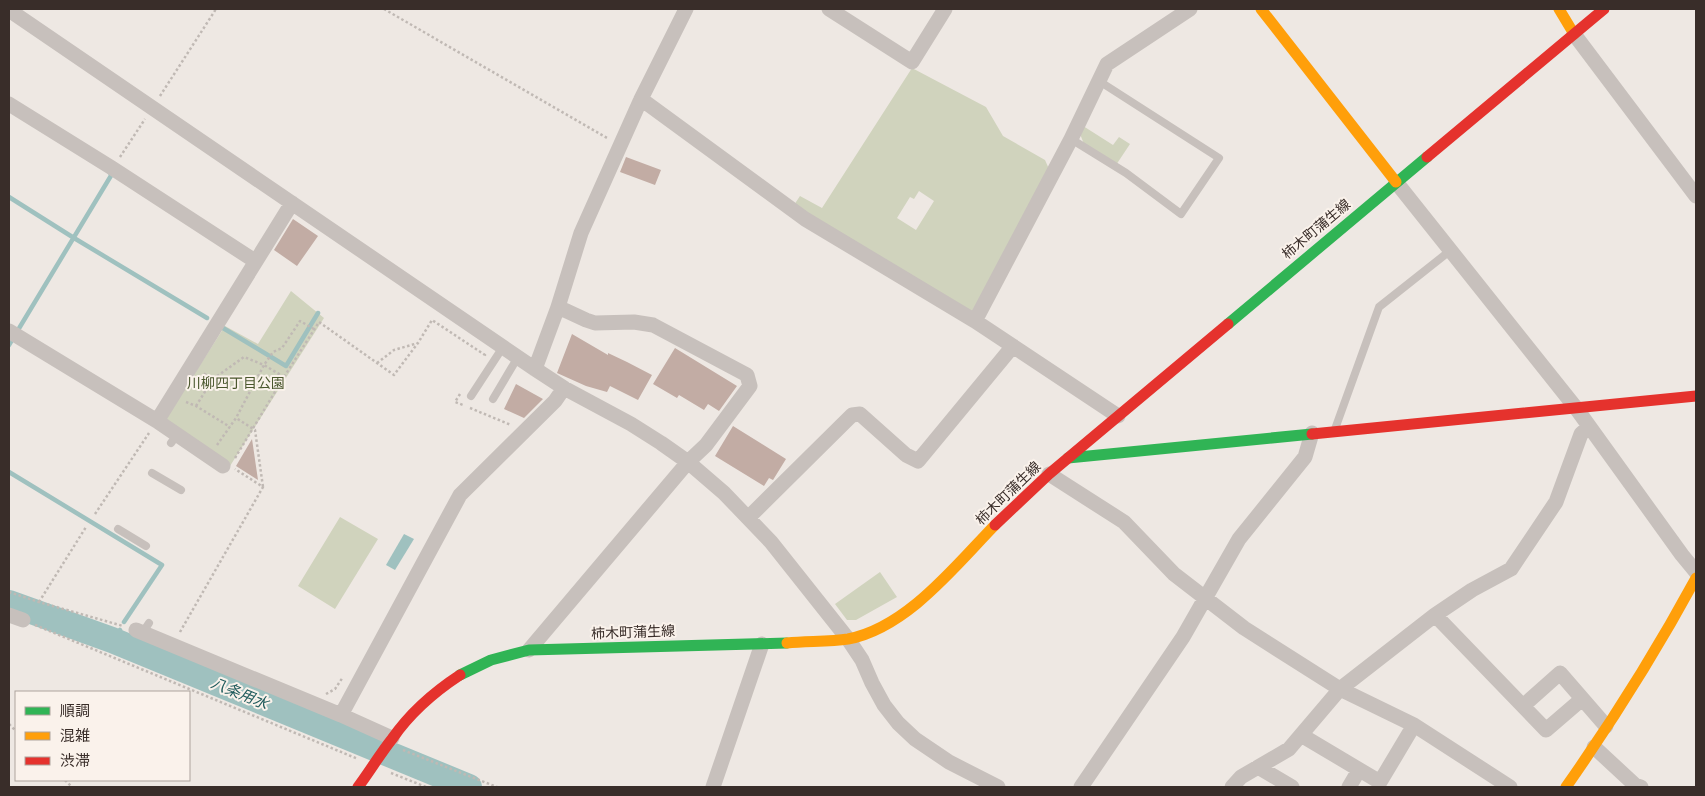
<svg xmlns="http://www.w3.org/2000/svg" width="1705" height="796" font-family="'Asap Condensed','Noto Sans JP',sans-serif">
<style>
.green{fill:#d0d3bd;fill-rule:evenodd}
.water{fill:#9fc1bf}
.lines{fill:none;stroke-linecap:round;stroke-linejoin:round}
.stream{stroke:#9fc1bf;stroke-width:4.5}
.river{stroke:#9fc1bf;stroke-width:26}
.building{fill:#c2aca4}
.path{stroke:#c0b9b4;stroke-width:2.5;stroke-dasharray:2.5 2.5;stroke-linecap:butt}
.lane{stroke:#c7c0bc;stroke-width:8}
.street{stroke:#c7c0bc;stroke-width:15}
.fast{stroke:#30b455;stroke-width:11}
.slow{stroke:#ff9f0a;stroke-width:11}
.jam{stroke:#e5322d;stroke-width:11}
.labels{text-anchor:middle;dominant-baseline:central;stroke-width:4;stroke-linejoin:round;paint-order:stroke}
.street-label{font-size:14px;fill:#392d29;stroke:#faf2eb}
.park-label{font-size:14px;fill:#4a572d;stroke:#faf2eb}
.water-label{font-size:15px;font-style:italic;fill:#1e5a5b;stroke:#faf2eb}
</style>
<rect width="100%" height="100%" fill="#eee8e3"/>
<path class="green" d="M912 68 986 107 1003 136 1045 160 1049 169 972 312 794 205 800 196 822 208ZM919 191 934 201 916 230 897 218 910 197 914 199Z
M1080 124 1113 145 1119 137 1130 144 1116 165 1084 144 1078 129Z
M291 291 324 318 230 466 167 422 166 418 225 326 258 344Z
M340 517 378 539 335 609 298 586Z
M880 572 897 597 856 620H847L835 604Z"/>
<path class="water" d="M404 534 414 539 395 570 386 565Z"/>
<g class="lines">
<path class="stream" d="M9 197 74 238 207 318
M223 328 286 366 318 313
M9 345 112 174 110 173
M9 472 162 565 124 622
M112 640 120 630"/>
<path class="river" d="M9 603 112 640 469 787"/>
</g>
<path class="building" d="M626 157 661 170 655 185 620 172Z
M293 219 318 236 297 266 274 250Z
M572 334 608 355V353L627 362 652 375 638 400 610 386 607 392 586 386 557 373Z
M675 348 737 386 719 411 708 404 704 410 679 395 677 398 653 384Z
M516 384 543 399 524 418 504 409Z
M733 426 786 459 773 480 769 478 764 486 715 456Z
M252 439 258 480 236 466Z"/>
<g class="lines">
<path class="path" d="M384 9 607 138
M160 96 216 9
M120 157 145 119
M377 363 394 350 418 343
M284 377 264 365 273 352 282 348 300 321 314 329
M213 379 244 357 264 365 236 418
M460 394 455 402 463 405
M186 402 196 406 230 427
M196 406 213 379 203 373
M470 408 511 425
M217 445 236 418 255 430 263 487
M235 458 284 377 319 322 394 375 418 343 432 320 485 355 484 356
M95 514 149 433
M9 592 39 602 123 626
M39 602 86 527
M35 625 358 759
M180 632 263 487 235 469
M326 694 335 689 343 677
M9 724 16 731
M403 750 497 787
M391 773 426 787
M65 780 72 787"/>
<path class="lane" d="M1071 139 1126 173 1181 214 1219 158 1099 81
M471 396 503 347
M493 399 518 357
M1335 429 1379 307 1451 250
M171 443 177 435
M152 473 181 490
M118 529 146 546
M143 632 149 623"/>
<path class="street" d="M829 9 912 62 945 9
M9 10 535 369 564 388 631 424 661 443 688 462 724 493 771 542 848 639 862 660 872 683 884 705 898 723 915 739 949 762 998 787
M1574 34 1696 196
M641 99 805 219 975 321 1118 416
M9 104 112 168 255 261
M1396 182 1576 408 1682 555 1696 572
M975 321 1071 139 1107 64 1190 9
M9 331 157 421 223 466
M535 369 558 307 581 233 641 99 686 9
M157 421 292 203
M1049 474 1124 522 1174 574 1244 628 1340 689 1414 725 1510 787
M749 517 852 415 860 414 906 455 918 461 1013 346
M9 615 23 620
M1435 615 1546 730 1582 699
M136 630 341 715 392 738
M529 650 688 462 706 445 750 386 747 375 653 325 634 322 595 323 586 320 558 307
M1523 706 1560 673 1606 726
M341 715 460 495 555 401 564 388
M1301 735 1380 782 1414 725
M1594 747 1635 785 1641 787
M1258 767 1292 787
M713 787 762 644
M1081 787 1183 637 1239 539 1305 457 1312 433
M1232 787 1241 777 1289 749 1340 689 1435 615 1472 590 1511 569 1556 502 1581 434 1589 427
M1349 787 1359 770"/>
<path class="fast" d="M1228 324 1427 157
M1068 458 1312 434
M460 675 491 660 529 650 787 643"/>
<path class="slow" d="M1261 9 1396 182
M1559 9 1574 34
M787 643C807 641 829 642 848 639 907 628 956 565 995 525
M1566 787C1613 720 1657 650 1696 578"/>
<path class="jam" d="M1427 157 1604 9
M1312 434 1696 396
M995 525 1049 474 1228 324
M358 787C370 771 380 754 392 739 410 713 434 692 460 675"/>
</g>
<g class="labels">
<g class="street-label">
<text transform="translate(1316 229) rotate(-40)">柿木町蒲生線</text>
<text transform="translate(1008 493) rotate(-44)">柿木町蒲生線</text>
<text transform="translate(633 632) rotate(-2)">柿木町蒲生線</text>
</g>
<g class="park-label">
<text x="236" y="383">川柳四丁目公園</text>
</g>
<g class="water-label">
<text transform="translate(240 693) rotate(22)">八条用水</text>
</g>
</g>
<rect width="1705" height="796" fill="none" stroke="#392d29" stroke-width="20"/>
<rect x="15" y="691" width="175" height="90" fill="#faf2eb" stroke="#ada39d"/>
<rect x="25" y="707" width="25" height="8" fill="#30b455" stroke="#ada39d"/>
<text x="60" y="716" font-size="15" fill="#392d29">順調</text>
<rect x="25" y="732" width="25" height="8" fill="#ff9f0a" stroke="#ada39d"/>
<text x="60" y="741" font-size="15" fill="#392d29">混雑</text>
<rect x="25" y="757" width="25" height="8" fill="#e5322d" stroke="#ada39d"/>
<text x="60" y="766" font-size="15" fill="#392d29">渋滞</text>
</svg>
